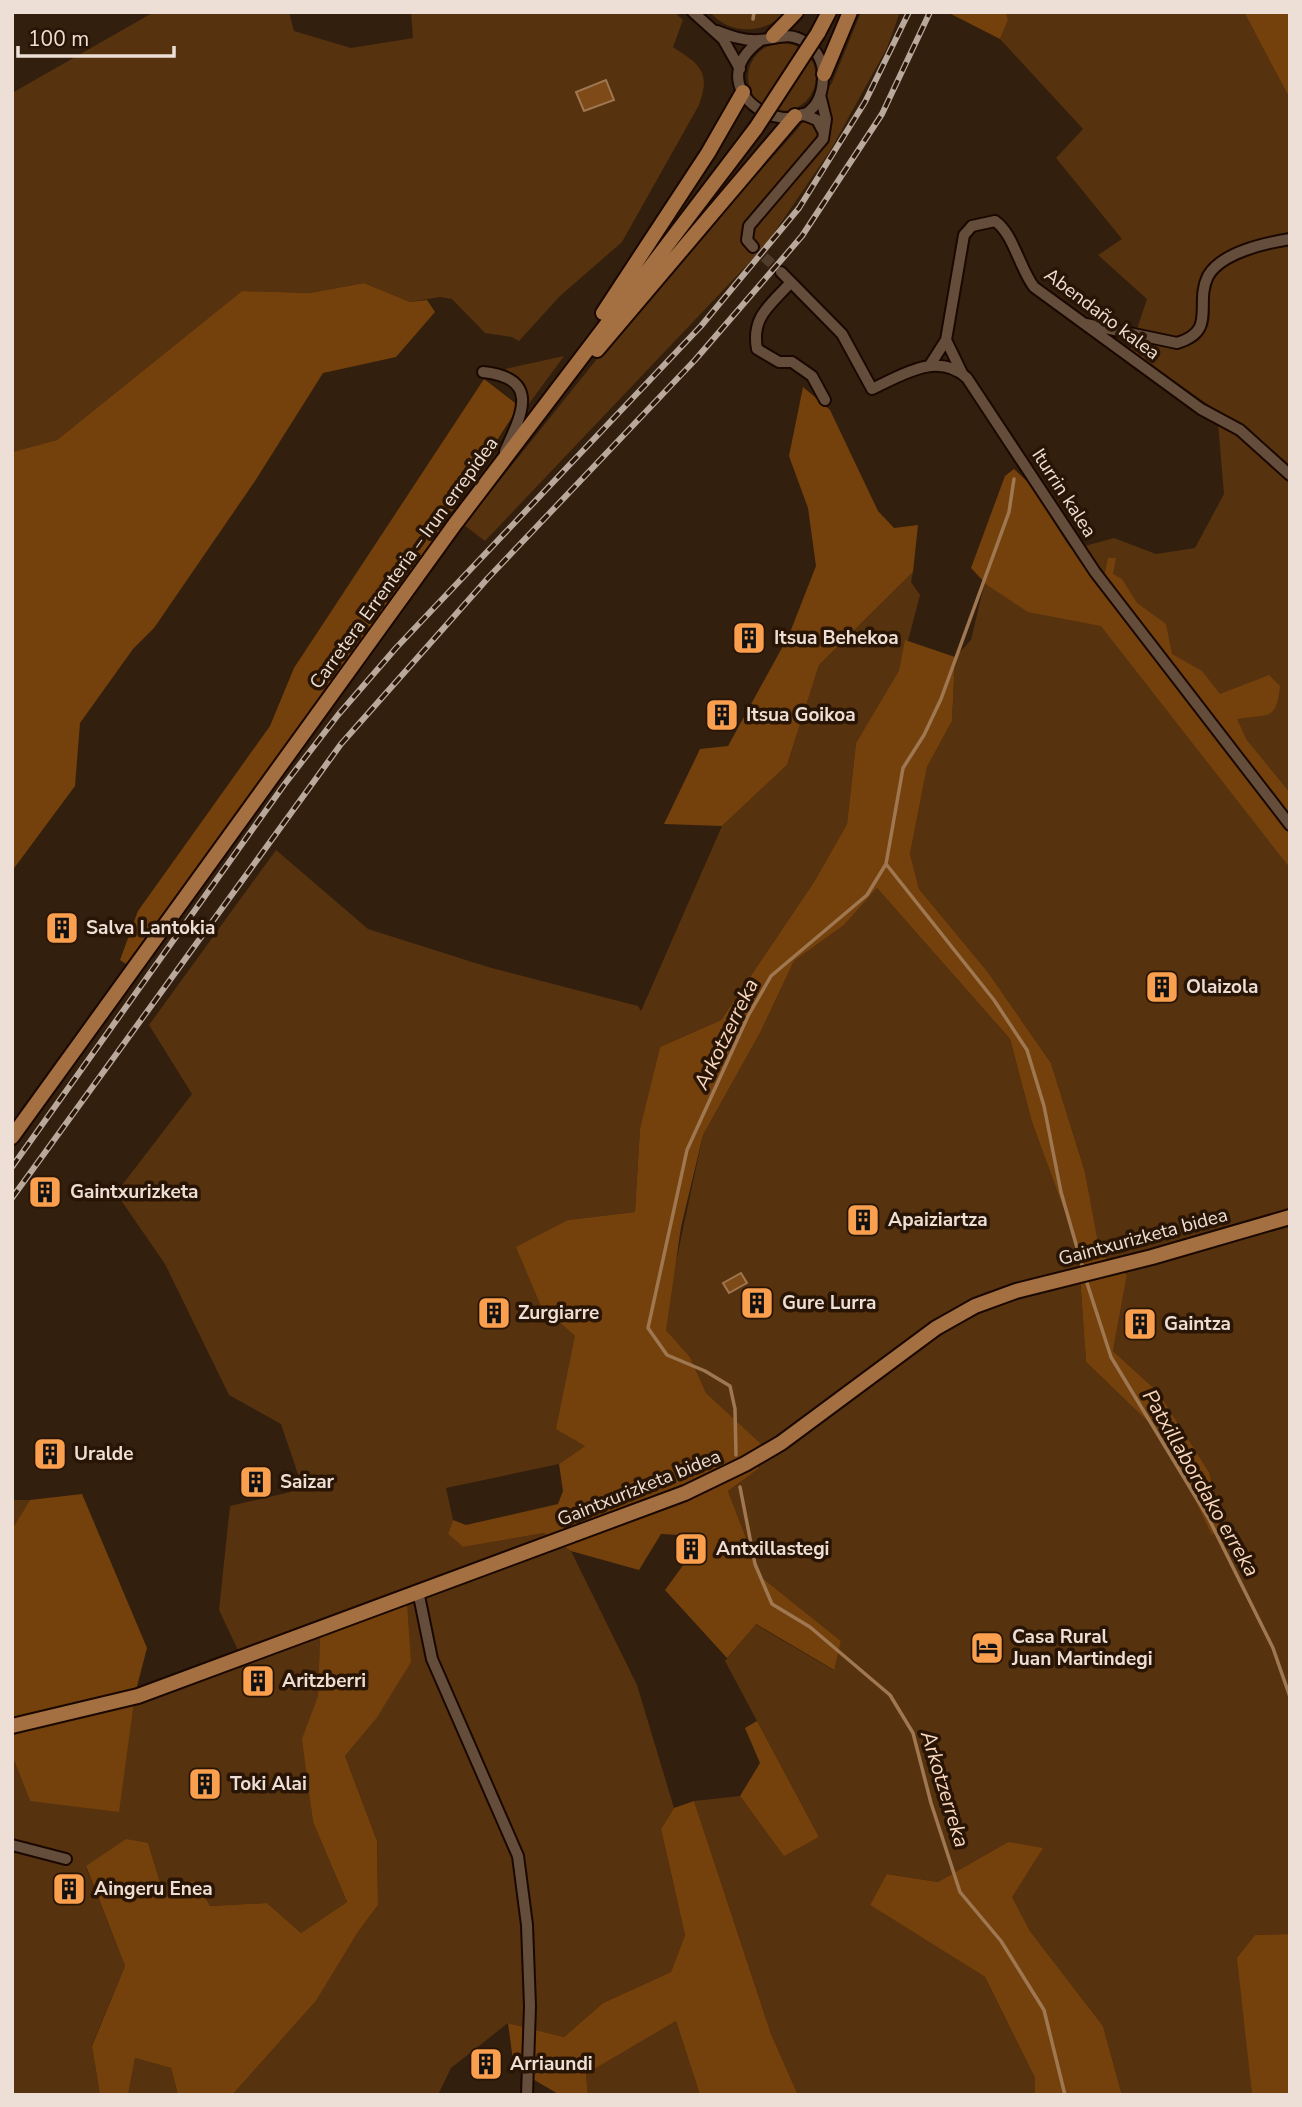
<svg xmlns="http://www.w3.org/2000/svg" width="1302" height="2107" font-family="'Nunito Sans',sans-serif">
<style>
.green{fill:#57320e}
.forest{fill:#74410c}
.water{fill:#7e4a18;stroke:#9f7751;stroke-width:2}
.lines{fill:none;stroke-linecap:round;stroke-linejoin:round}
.stream{stroke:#9f7751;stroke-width:3.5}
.minor-tunnel{stroke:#4f3c2c;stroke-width:10;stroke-dasharray:10 5;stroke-linecap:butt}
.minor-casing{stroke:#1a0800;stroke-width:14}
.major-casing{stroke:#1a0800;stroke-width:18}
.minor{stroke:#644d3a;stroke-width:10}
.major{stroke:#a47042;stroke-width:14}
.rail-casing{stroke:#b9a99d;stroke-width:6}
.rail{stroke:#291505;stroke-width:3.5;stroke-dasharray:10;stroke-linecap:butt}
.major-bridge-casing{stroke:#1a0800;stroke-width:18;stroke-linecap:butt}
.major-bridge{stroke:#a47042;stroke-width:14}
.labels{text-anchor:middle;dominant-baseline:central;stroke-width:7;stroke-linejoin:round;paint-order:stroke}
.street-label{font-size:19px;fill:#eddfd5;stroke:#291505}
.poi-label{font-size:19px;font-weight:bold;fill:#eddfd5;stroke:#291505;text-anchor:start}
.water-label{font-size:21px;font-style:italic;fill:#f9d8bf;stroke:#291505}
</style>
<rect width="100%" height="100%" fill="#331f0e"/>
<path class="green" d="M154 12H289L294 31 351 48 413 38 411 12H674L683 20 673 47C700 65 711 71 699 105L622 242 560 296 519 341 512 337 485 333 452 299 440 297 410 302 364 283 310 293 242 291 57 440 12 452V93Z
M710 12H785C767 35 728 35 710 12Z
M861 12H900L887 48 830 151 765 246 485 541 464 525 641 304 796 131 832 83Z
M1006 12H1244L1290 99V1934L1255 1935 1238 1958 1252 2095H1122L1103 2026 1030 1931 1012 1897 1008 1842 938 1882 888 1874 870 1905 985 1977 1035 2078V2095H798L771 2034 694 1801 740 1796 784 1855 819 1837 725 1661 755 1624 833 1670 841 1641 761 1577 728 1491 758 1469 760 1444 706 1393 690 1357 666 1330 667 1304 703 1135 760 1033 794 961 844 925 877 888 1010 1039 1032 1122 1078 1248 1086 1362 1165 1438 1212 1534 1223 1525 1209 1472 1158 1392 1113 1351 1127 1275 1100 1254 1085 1172 1051 1063 987 971 919 889 910 854 927 767 952 721 955 657 971 640 995 539 1059 553 1114 538 1156 554 1195 548 1224 494 1217 411 1130 350 1147 299 1098 255 1122 239 1056 158 1083 129 1000 39 1008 20Z
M748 77a34 34 0 1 1 68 0a34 34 0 1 1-68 0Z
M564 356 528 405C527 387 520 378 505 369Z
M913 572 911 582 920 595 900 671 856 743 847 824 814 882 721 1020 660 1047 640 1128 635 1212 568 1220 541 1306 575 1336 585 1446 559 1464 446 1488 453 1520 448 1534 463 1547 544 1533 571 1551 637 1685 674 1808 661 1829 685 1935 671 1972 603 2003 564 2037 508 2023 451 2068 438 2095H232L316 2001 358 1932 378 1905 377 1841 345 1756 376 1719 320 1637 318 1696 303 1739 313 1822 347 1902 301 1933 267 1903 210 1906 161 1885 148 1843 86 1867 125 1966 92 2045 100 2095H12V1755L30 1801 135 1694 245 1665 219 1610 230 1506 303 1489 281 1424 229 1395 165 1264 116 1193 192 1094 149 1025 276 850 368 929 488 967 638 1006 641 1011 722 826 787 765 819 665Z
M12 1500H30L12 1529Z
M676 2021 700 2095H588L586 2074Z
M135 2058 171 2068 178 2095H128Z"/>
<path class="forest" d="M1006 12 1008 20 1000 39 949 13Z
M1244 12H1290V99Z
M364 283 410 302 427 300 435 312 396 357 323 373 255 481 154 628 133 649 80 723 75 786 12 871V452L57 440 242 291 310 293Z
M484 379 519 406 402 589 126 964 120 960 138 911 270 726 294 668Z
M803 387 830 410 878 511 894 528 918 525 913 572 819 665 787 765 722 826 664 824 700 749 728 746 789 635 816 566 808 508 789 456Z
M1014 469 1030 484 1067 543 1290 830V868L1101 626 1028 612 987 585 971 568 1005 476Z
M1108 558H1116L1113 574 1122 579 1137 603 1166 624 1172 654 1202 671 1220 694 1269 675 1280 686C1276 723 1268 713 1237 719L1246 739 1290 793V818L1104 578Z
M905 640 955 657 952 721 927 767 910 854 919 889 987 971 1051 1063 1085 1172 1100 1253 1127 1275 1113 1351 1158 1392 1209 1472 1223 1525 1212 1535 1165 1438 1086 1362 1078 1248 1032 1122 1010 1039 877 888 844 925 794 961 760 1033 703 1135 681 1227 666 1330 690 1357 706 1393 761 1444 758 1469 728 1491 761 1577 841 1641 834 1670 756 1624 727 1658 665 1590 684 1564 706 1559 699 1536 661 1534 639 1570 571 1551 544 1533 463 1547 448 1534 453 1520 466 1525 558 1504 563 1491 559 1464 585 1446 556 1429 575 1336 541 1306 516 1247 568 1220 635 1212 640 1128 660 1047 721 1020 814 882 847 824 856 743 899 671Z
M82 1494 147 1648 135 1694 119 1812 30 1801 12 1755V1529L30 1500Z
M407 1605 411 1662 376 1719 345 1756 377 1841 378 1905 358 1932 316 2001 232 2095H178L171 2068 135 2058 128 2095H100L92 2046 125 1966 86 1866 126 1839 148 1843 161 1885 195 1881 210 1906 267 1903 301 1933 347 1902 313 1822 302 1739 318 1696 320 1636Z
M757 1721 819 1837 784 1856 740 1796 760 1763 745 1728Z
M694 1801 771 2034 798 2095H700L676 2021 586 2074 588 2095H560L514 2068 508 2023 564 2037 603 2003 671 1972 685 1935 661 1829 674 1808Z
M1008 1842 1043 1848 1012 1897 1030 1931 1103 2026 1122 2095H1035V2078L985 1977 870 1905 887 1874 938 1882Z
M1290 1934V2095H1252L1237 1958 1255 1935Z"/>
<path class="water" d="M606 80 614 100 584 111 576 92Z
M741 1273 747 1283 729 1293 723 1283Z"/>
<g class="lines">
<path class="stream" d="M753 19 754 12
M886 864 994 1000 1027 1050 1044 1106 1061 1192 1082 1265
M1087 1283 1111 1357 1209 1519 1273 1648 1290 1697
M736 1455 735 1409 730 1386 705 1371 667 1355 648 1328 687 1150 748 1016 771 976 867 895 886 864 903 768 924 735 941 699 1009 512 1014 479
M740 1487 755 1564 772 1604 810 1627 890 1695 913 1733 931 1803 960 1892 1001 1941 1044 2010 1065 2095"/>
<path class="minor-tunnel" d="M753 247 781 272"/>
<defs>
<path id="minor" d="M693 12 723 39 740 69
M717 31C730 36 744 41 759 40 776 39 789 31 805 42 818 50 824 64 823 79 819 162 686 95 761 40
M802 114 817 120 824 133
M753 247 747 240 749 226 823 139 826 119 820 95
M781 272 842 334 872 389C902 375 938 351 967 378L1095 572 1290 825
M791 282C771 305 751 316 757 349L779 362H792L812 376 825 400
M1086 324 1177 343C1218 331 1194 304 1208 276 1221 253 1265 243 1290 239
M946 340 962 373
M930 365 946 340 964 235 972 226 995 221C1013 233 1020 269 1034 287L1201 409 1240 430 1290 475
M483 372C541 378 522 414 505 451
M418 1591 432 1659 518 1856 527 1925 530 2006 527 2095
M12 1845 66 1859"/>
<path id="major" d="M818 33 829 12
M773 36 796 12
M824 74 850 12
M603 313 708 153 743 92
M597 350 795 116
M12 1137 455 524 756 128
M12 1726 138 1696 685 1493 745 1464 781 1443 936 1328 975 1306 1016 1291 1152 1257 1290 1217"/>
</defs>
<use href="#minor" class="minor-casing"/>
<use href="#major" class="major-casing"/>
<use href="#minor" class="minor"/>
<use href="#major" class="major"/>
<defs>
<path id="rail" d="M12 1167 284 785 338 715 396 648 701 326 799 208 865 102 909 12
M12 1198 341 744 488 578 695 360 802 236 882 114 930 12"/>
</defs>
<use href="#rail" class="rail-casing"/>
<use href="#rail" class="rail"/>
<defs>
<path id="major-bridge" d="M756 128 818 33"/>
</defs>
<use href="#major-bridge" class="major-bridge-casing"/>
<use href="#major-bridge" class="major-bridge"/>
</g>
<defs>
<symbol id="building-square" viewBox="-11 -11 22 22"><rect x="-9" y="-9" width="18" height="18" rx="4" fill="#fa9f4e" stroke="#291505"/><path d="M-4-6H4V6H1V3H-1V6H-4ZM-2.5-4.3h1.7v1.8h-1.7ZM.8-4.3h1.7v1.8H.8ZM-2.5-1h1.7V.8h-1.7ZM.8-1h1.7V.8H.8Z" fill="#111"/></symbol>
<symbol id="hotel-square" viewBox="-11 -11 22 22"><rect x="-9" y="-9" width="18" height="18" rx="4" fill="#fa9f4e" stroke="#291505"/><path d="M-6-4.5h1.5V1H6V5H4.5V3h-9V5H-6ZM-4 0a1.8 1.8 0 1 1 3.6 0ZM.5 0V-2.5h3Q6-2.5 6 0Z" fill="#111"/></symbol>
</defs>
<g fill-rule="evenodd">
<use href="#building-square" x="730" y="619" width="38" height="38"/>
<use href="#building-square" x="703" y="696" width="38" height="38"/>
<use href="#building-square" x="43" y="909" width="38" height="38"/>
<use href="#building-square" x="1143" y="968" width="38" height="38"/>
<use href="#building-square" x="26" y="1173" width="38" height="38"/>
<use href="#building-square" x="844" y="1201" width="38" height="38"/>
<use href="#building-square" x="738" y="1284" width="38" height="38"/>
<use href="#building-square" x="475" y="1294" width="38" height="38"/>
<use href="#building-square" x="1121" y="1305" width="38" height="38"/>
<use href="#building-square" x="31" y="1435" width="38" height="38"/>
<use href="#building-square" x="237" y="1463" width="38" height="38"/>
<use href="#building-square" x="672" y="1530" width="38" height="38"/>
<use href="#hotel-square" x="968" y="1629" width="38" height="38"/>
<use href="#building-square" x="239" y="1662" width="38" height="38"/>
<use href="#building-square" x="186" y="1765" width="38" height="38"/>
<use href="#building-square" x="50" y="1870" width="38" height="38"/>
<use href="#building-square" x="467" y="2045" width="38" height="38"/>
</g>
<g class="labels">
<g class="street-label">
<text transform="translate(1102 314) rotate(37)">Abendaño kalea</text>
<text transform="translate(1064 493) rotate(57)">Iturrin kalea</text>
<text transform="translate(404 563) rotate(-54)">Carretera Errenteria – Irun errepidea</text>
<text transform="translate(1143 1237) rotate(-15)">Gaintxurizketa bidea</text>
<text transform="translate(639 1488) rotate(-22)">Gaintxurizketa bidea</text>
</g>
<g class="poi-label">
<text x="774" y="638">Itsua Behekoa</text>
<text x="746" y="715">Itsua Goikoa</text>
<text x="86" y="928">Salva Lantokia</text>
<text x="1186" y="987">Olaizola</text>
<text x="70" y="1192">Gaintxurizketa</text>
<text x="888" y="1220">Apaiziartza</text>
<text x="782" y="1303">Gure Lurra</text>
<text x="518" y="1313">Zurgiarre</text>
<text x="1164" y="1324">Gaintza</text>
<text x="74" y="1454">Uralde</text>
<text x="280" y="1482">Saizar</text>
<text x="716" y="1549">Antxillastegi</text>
<text x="1012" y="1637">Casa Rural<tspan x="1012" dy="22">Juan Martindegi</tspan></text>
<text x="282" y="1681">Aritzberri</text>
<text x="230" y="1784">Toki Alai</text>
<text x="94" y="1889">Aingeru Enea</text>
<text x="510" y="2064">Arriaundi</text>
</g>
<g class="water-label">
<text transform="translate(726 1034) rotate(-64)">Arkotzerreka</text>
<text transform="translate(1201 1483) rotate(60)">Patxillabordako erreka</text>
<text transform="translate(945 1789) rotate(73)">Arkotzerreka</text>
</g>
</g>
<rect width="1302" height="2107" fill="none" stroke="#eddfd5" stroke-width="28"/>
<path d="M18 46v10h156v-10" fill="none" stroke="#eddfd5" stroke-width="3.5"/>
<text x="28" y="46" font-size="21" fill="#eddfd5" stroke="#291505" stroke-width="5" paint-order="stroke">100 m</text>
</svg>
